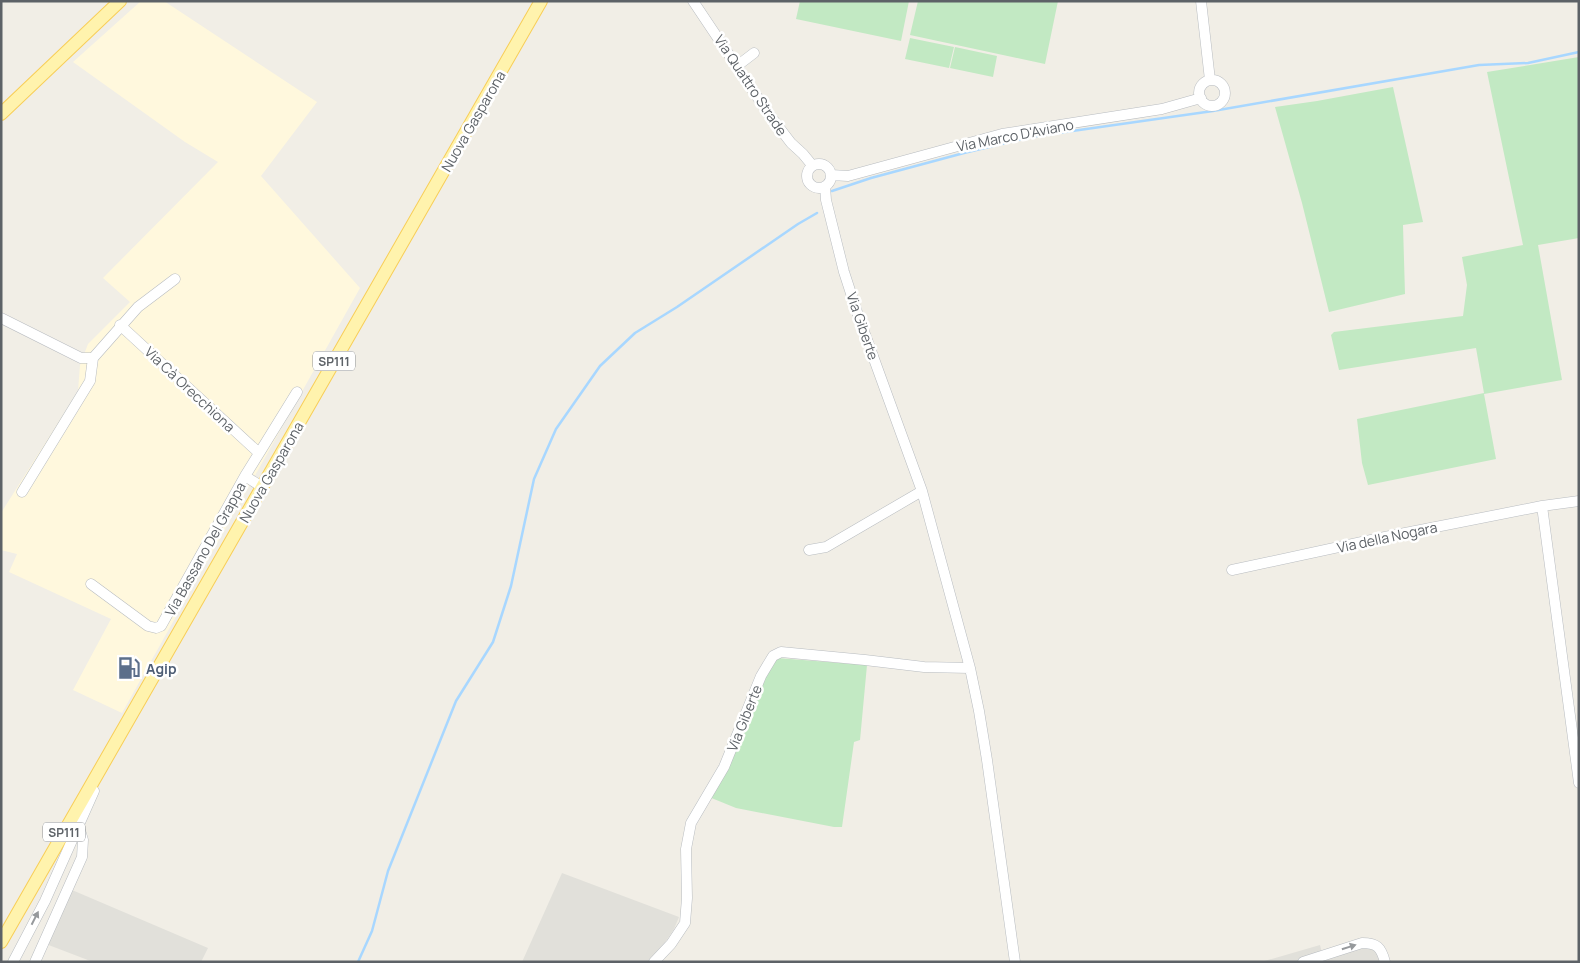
<svg xmlns="http://www.w3.org/2000/svg" width="1580" height="963" font-family="Manrope,sans-serif">
<style>
.commercial{fill:#fff8dd}
.industrial{fill:#e1e0da}
.green{fill:#c2e9c3}
.lines{fill:none;stroke-linecap:round;stroke-linejoin:round}
.stream{stroke:#a8d7ff;stroke-width:2.5}
.minor-casing{stroke:#b8bcc0;stroke-width:11}
.major-casing{stroke:#f8ce57;stroke-width:14}
.minor{stroke:#fff;stroke-width:10}
.major{stroke:#fff3ad;stroke-width:12}
.oneway{fill:#96999c}
.labels{text-anchor:middle;dominant-baseline:central;stroke-width:5;stroke-linejoin:round;paint-order:stroke}
.shield{fill:#fff;stroke:#8e9195;stroke-width:1}
.shield-label{font-size:12px;font-weight:bold;fill:#5d6267}
.street-label{font-size:14px;fill:#5d6267;stroke:#fff}
.service-label{font-size:14px;font-weight:bold;fill:#4e5e75;stroke:#fff;text-anchor:start}
</style>
<rect width="100%" height="100%" fill="#f1eee6"/>
<path class="commercial" d="M141 1H164L317 102 261 176 360 288 122 713 73 690 111 619 9 572 17 554 1 550V513L78 391 80 365 88 344 130 302 103 278 218 162 185 142 73 62Z"/>
<path class="industrial" d="M562 873 679 917 674 929 666 941 656 962H522Z
M72 890 208 948 201 962H93L46 944Z
M1371 939 1388 962H1261L1320 945 1322 953Z"/>
<path class="green" d="M800 1H909L901 41 796 19Z
M918 1H1058L1045 64 910 35Z
M910 38 954 47 949 68 905 59Z
M955 47 997 56 993 77 950 68Z
M1579 57V238L1538 245 1562 380 1484 394 1496 459 1368 485 1362 463 1357 419 1484 393 1476 348 1339 370 1331 335 1334 332 1463 316 1467 285 1462 257 1523 245 1487 72Z
M1393 87 1423 222 1403 225 1405 294 1329 312 1302 203 1275 107 1317 101Z
M777 658 867 665 860 740 854 742 842 827H834L736 808 709 797 767 663Z"/>
<g class="lines">
<path class="stream" d="M832 191 871 178 964 153 1030 137 1213 111 1479 65 1528 63 1579 52
M358 962 372 931 388 871 456 701 493 642 511 586 534 479 556 429 600 366 635 333 677 307 798 224 817 213"/>
<defs>
<path id="minor" d="M693 1 768 113 791 143 803 154 812 165
M1201 1 1210 80
M737 66 754 53
M1199 93a13 13 0 1 1 26 0a13 13 0 1 1-26 0Z
M807 176a12 12 0 1 1 24 0a12 12 0 1 1-24 0Z
M831 175 848 176 1002 134 1162 109 1201 98
M825 186 826 200 844 272 858 315 922 491 970 668 979 711 987 760 1015 962
M1 318 81 358H93L138 307 175 279
M120 325 259 453
M245 476 262 487
M22 492 90 381 93 358
M1542 506 1579 783
M809 550 826 547 922 491
M1232 570 1385 537 1542 506 1579 501
M91 584 148 626 156 628 161 626 245 476 297 392
M13 962 45 901 94 791
M35 962 82 857 83 840 79 827
M654 962 671 944 685 923 687 898 686 849 691 823 724 767 761 676 773 656 781 652 865 660 924 667 970 668
M1303 962 1362 943C1377 943 1381 947 1385 962"/>
<path id="major" d="M1 114 120 1
M1 942 541 1"/>
</defs>
<use href="#minor" class="minor-casing"/>
<use href="#major" class="major-casing"/>
<use href="#minor" class="minor"/>
<use href="#major" class="major"/>
</g>
<defs><path id="oneway-solid" d="M-6-.8H1V-3.2L6.5 0L1 3.2V.8H-6Z" transform="scale(1.25)"/></defs>
<g class="oneway">
<use href="#oneway-solid" transform="translate(35 918) rotate(-63)"/>
<use href="#oneway-solid" transform="translate(1349 947) rotate(-18)"/>
</g>
<defs>
<symbol id="fuel-bare" viewBox="-9 -9 18 18"><path d="M-5.5-6h7V0h2V4h1.3V-2.5L3-4.5l.8-.8L6-3V5H2.5V1h-1V6h-7ZM-4.2-4.7v3.2H.2V-4.7Z" fill="#5c6f8a" stroke="#fff" stroke-width="2.5" paint-order="stroke"/></symbol>
</defs>
<g fill-rule="evenodd">
<use href="#fuel-bare" x="113" y="652" width="32" height="32"/>
</g>
<g class="labels">
<g class="shield">
<rect x="313" y="351.5" width="42" height="19" rx="4"/>
<rect x="43" y="822.5" width="42" height="19" rx="4"/>
</g>
<g class="shield-label">
<text x="334" y="361">SP111</text>
<text x="64" y="832">SP111</text>
</g>
<g class="street-label">
<text transform="translate(751 85) rotate(56)">Via Quattro Strade</text>
<text transform="translate(473 121) rotate(-60)">Nuova Gasparona</text>
<text transform="translate(1015 135) rotate(-11)">Via Marco D'Aviano</text>
<text transform="translate(863 326) rotate(71)">Via Giberte</text>
<text transform="translate(190 389) rotate(43)">Via Cà Orecchiona</text>
<text transform="translate(271 472) rotate(-60)">Nuova Gasparona</text>
<text transform="translate(1387 537) rotate(-12)">Via della Nogara</text>
<text transform="translate(205 549) rotate(-61)">Via Bassano Del Grappa</text>
<text transform="translate(744 718) rotate(-68)">Via Giberte</text>
</g>
<g class="service-label">
<text x="146" y="668">Agip</text>
</g>
</g>
<rect width="1580" height="963" fill="none" stroke="#5d6267" stroke-width="5"/>
</svg>
